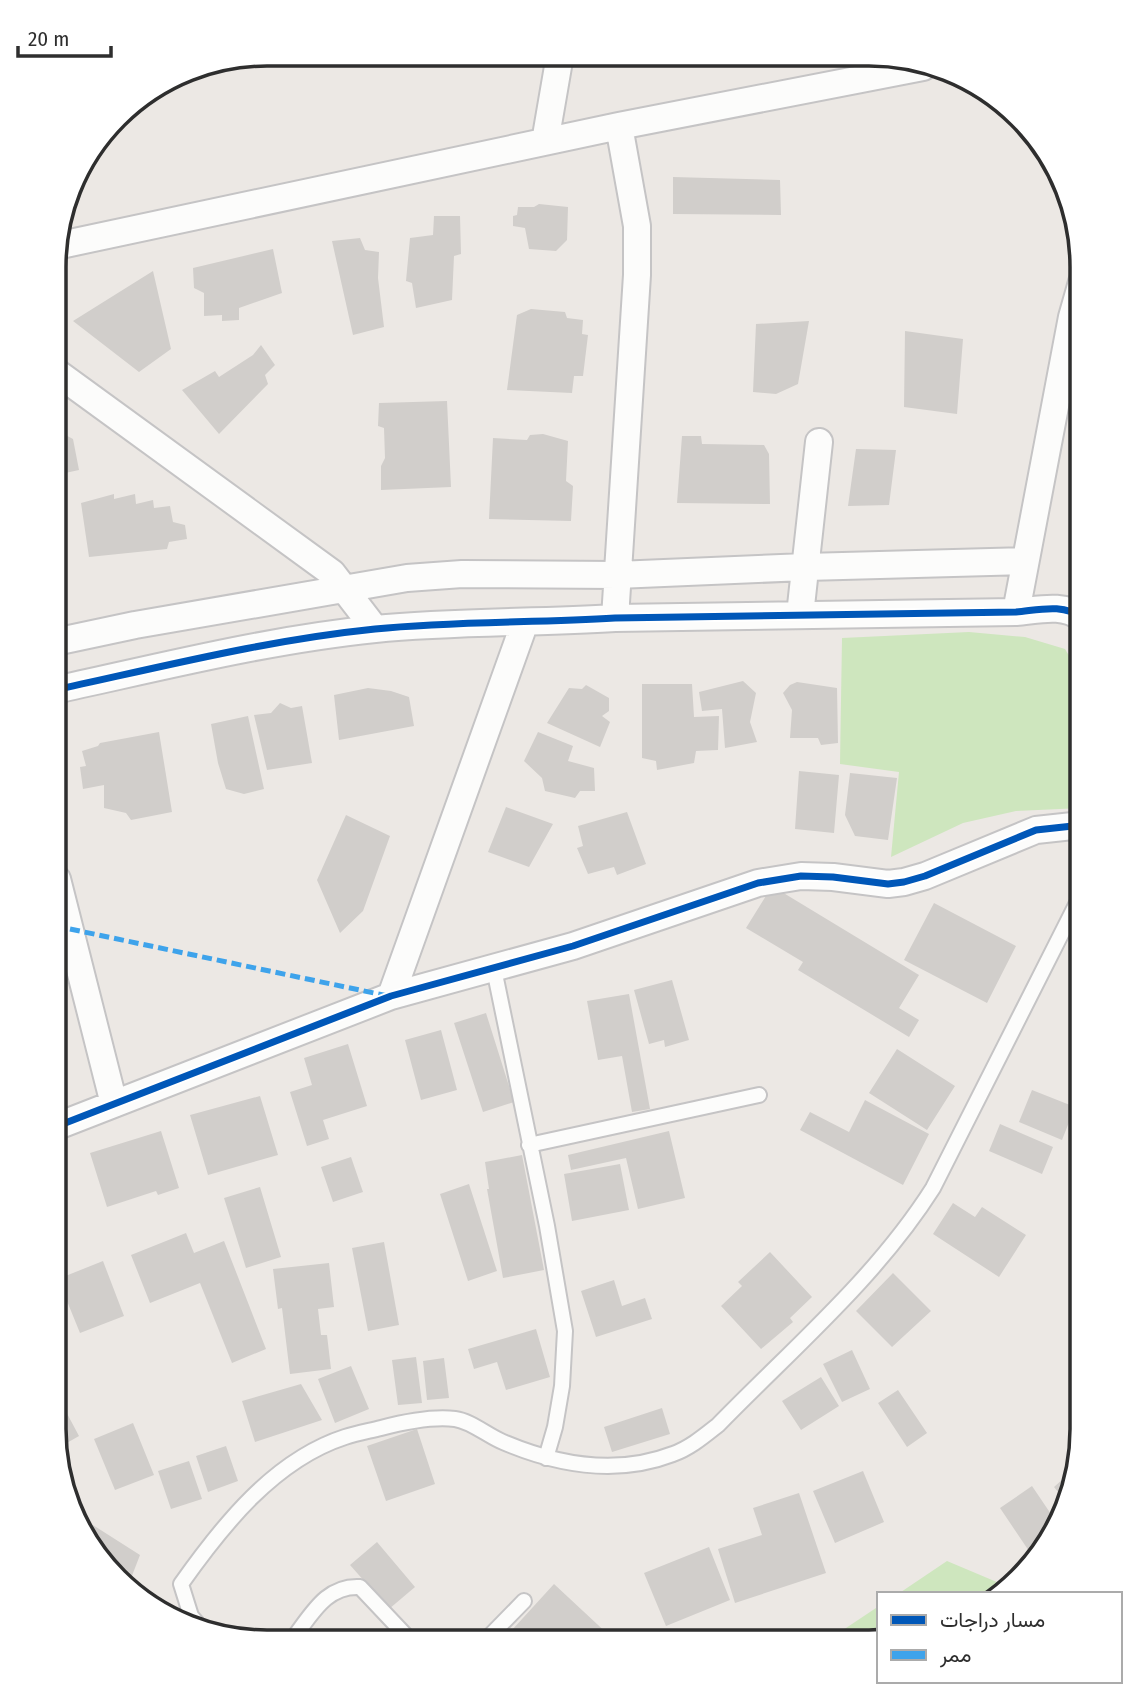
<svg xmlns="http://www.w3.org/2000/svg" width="1136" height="1697" font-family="'Fira Sans Condensed',Vazirmatn,sans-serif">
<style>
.green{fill:#cee6be}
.building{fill:#d1cecb}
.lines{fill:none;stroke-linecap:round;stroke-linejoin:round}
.lane-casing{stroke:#c5c4c5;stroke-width:18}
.street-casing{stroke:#c5c4c5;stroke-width:30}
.lane{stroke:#fcfcfb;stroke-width:14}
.street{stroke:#fcfcfb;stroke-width:26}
.quiet{stroke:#3ea3eb;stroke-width:5;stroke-dasharray:10 5;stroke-linecap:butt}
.cycleway-casing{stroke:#fff;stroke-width:11}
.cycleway{stroke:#0057b8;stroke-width:7}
.rim{fill:none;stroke:#2e2e2e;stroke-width:3.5}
</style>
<rect width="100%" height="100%" fill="#ece8e4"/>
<path class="green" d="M969 632 1025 637 1065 649 1077 669 1082 721V808L1016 811 963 823 891 857 899 772 840 764 842 638Z
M947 1561 1011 1588 1003 1594H898Z
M879 1606V1641L815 1643 828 1640Z"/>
<path class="building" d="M673 177 780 180 781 215 673 214Z
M539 204 568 207 567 240 556 251 529 249 525 228 513 226V216L517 215 518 207H534Z
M434 216H460L461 254 454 256 452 300 416 308 412 283 406 281 410 238 433 235Z
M360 238 365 250 379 252 378 278 384 327 353 335 332 241Z
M273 249 282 293 239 308V320L222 321V315L204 316V293L194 288 193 268Z
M153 271 171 349 139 372 73 321Z
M531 309 565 312 567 318 583 320 582 334 588 335 583 376H574L572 393 507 390 517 315Z
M809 321 798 384 776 394 753 392 756 324Z
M905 331 963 339 957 414 904 407Z
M261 345 275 365 265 375 268 384 219 434 182 390 215 371 219 377 253 355Z
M447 401 451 487 381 490V466L385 458 384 428 378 426 379 403Z
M56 430 73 439 79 470 56 475Z
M543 434 568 441 566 481 573 486 571 521 489 519 493 438 527 440 530 435Z
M682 436H701L702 444 764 445 769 454 770 504 677 503Z
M856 449 896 450 889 505 848 506Z
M114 494V499L135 494 136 504 153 500 154 508 170 506 173 522 185 525 187 539 169 542 167 549 89 557 81 503Z
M743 681 756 693 750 722 757 742 725 748 722 709 702 711 699 692Z
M797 682 837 688 838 743 821 745 818 738H790L792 710 783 693 790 685Z
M642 684H692L694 717 719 716 718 750 696 751 694 763 657 770 656 761 642 758Z
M586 685 609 698V711L602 716 610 722 600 747 547 723 569 688 582 689Z
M368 688 391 691 409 697 414 726 339 740 334 695Z
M280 703 291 708 302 706 312 763 267 770 254 715 271 713Z
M248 716 264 789 244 794 226 789 218 763 211 724Z
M159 732 172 812 131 820 126 813 104 808V785L83 789 80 767 86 766 82 751 98 746 100 743Z
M538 732 573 746 568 761 594 768 595 791H580L575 798 545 791 542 778 524 761Z
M799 771 839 775 834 833 795 829Z
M850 773 897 778 888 840 855 836 845 815Z
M506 807 553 824 529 867 488 852Z
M627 812 646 864 617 875 614 867 588 874 577 848 583 846 578 826Z
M346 815 390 836 363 911 340 933 317 880Z
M772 886 919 975 899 1008 919 1020 909 1037 798 970 803 962 746 928Z
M934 903 1016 946 987 1003 904 960Z
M672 980 689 1040 665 1047 664 1040 649 1044 634 990Z
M629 994 650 1109 632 1112 622 1056 598 1060 587 1001Z
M486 1013 514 1102 483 1112 454 1023Z
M441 1030 457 1090 421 1100 405 1040Z
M348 1044 367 1106 323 1120 329 1139 307 1146 290 1092 312 1085 304 1058Z
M897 1049 955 1086 927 1130 869 1093Z
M1032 1090 1075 1107 1062 1140 1019 1122Z
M260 1096 278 1155 208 1175 190 1115Z
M865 1100 929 1134 903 1185 800 1130 810 1112 849 1132Z
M1000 1124 1053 1147 1042 1174 989 1151Z
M161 1131 179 1188 158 1195 156 1191 107 1207 90 1153Z
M669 1131 685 1198 638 1209 626 1158 571 1170 568 1155Z
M522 1155 544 1270 503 1278 487 1189H489L485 1162Z
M351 1157 363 1192 333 1202 321 1167Z
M620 1164 629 1210 572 1221 564 1174Z
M469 1184 497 1271 468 1281 440 1194Z
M260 1187 281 1257 246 1268 224 1198Z
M953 1203 975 1217 982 1207 1026 1235 999 1277 933 1234Z
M1081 1230V1261L1072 1233Z
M186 1233 194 1253 224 1241 266 1349 232 1363 200 1283 150 1303 131 1255Z
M384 1242 399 1325 368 1331 352 1248Z
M770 1252 812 1297 790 1318 793 1322 761 1349 721 1306 742 1286 738 1282Z
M103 1261 124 1316 80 1333 58 1279Z
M329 1263 334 1307 318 1309 321 1335H327L331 1369 290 1374 282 1308 278 1309 273 1269Z
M893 1273 931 1311 892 1347 856 1311Z
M614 1280 622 1306 645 1298 652 1319 596 1337 581 1291Z
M536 1329 550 1377 506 1390 497 1362 474 1369 468 1349Z
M852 1350 870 1389 842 1402 823 1364Z
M416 1357 422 1403 398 1405 392 1360Z
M444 1358 449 1398 427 1400 423 1361Z
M351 1366 369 1409 335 1423 318 1379Z
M821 1377 839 1406 801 1430 782 1401Z
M301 1384 322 1420 255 1442 242 1401Z
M898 1390 927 1433 907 1447 878 1403Z
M63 1406 79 1436 58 1448 54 1430V1411Z
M662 1408 670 1434 612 1452 604 1427Z
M133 1423 154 1475 115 1490 94 1439Z
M417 1429 435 1484 386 1501 367 1446Z
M226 1446 238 1481 208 1492 196 1456Z
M189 1461 202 1499 171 1509 158 1471Z
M1073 1470 1068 1482 1063 1498 1054 1487Z
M863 1471 884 1522 835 1543 813 1491Z
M1032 1486 1055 1520 1046 1548 1035 1560 1000 1508Z
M799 1493 826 1573 735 1603 718 1549 762 1535 753 1508Z
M85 1520 140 1555 128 1586 81 1525Z
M377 1542 415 1587 389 1609 350 1565Z
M709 1547 730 1600 666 1626 644 1573Z
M554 1584 612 1638 609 1642H524L512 1630Z"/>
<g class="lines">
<defs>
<path id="lane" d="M494 969 547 1226 565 1331 562 1386 555 1427 546 1458
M529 1145 759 1095
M197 1623 191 1616 181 1584C222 1526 274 1460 345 1437 357 1433 369 1431 381 1428 404 1422 431 1416 455 1419 471 1421 488 1436 503 1442 557 1465 616 1476 673 1454 690 1448 704 1436 718 1425 792 1349 876 1278 933 1188L1081 895
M291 1641C311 1616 325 1585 360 1587L411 1641
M484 1642 524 1601"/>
<path id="street" d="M545 142 560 55
M56 246 619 126 923 67
M56 372 332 573 375 629
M1016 612 1072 317 1082 282
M800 615 819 442
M615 618 637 275V226L619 126
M55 642 135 625 407 578 462 574 617 575 806 567 1025 561
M55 690C161 667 267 640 375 629 455 621 535 623 615 618L1016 612C1039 610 1063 603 1082 618
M55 879H57L114 1104
M391 996 525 622
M55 1127 391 996 573 946 758 883 801 876 833 877 888 884 904 882 925 876 1036 830 1082 825"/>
</defs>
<use href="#lane" class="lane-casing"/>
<use href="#street" class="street-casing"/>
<use href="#lane" class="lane"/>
<use href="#street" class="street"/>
<path class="quiet" d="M70 929 388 996"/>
<defs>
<path id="cycleway" d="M55 690C161 667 267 640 375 629 455 621 535 623 615 618L1016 612C1039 610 1063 603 1082 618
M55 1127 391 996 573 946 758 883 801 876 833 877 888 884 904 882 925 876 1036 830 1082 825"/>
</defs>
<use href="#cycleway" class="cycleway-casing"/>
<use href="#cycleway" class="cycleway"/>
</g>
<path d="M0 0H1136V1697H0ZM267 66H869A201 201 0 0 1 1070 267V1429A201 201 0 0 1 869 1630H267A201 201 0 0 1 66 1429V267A201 201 0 0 1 267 66Z" fill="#fff" fill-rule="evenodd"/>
<path class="rim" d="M267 66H869A201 201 0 0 1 1070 267V1429A201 201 0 0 1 869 1630H267A201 201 0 0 1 66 1429V267A201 201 0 0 1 267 66Z"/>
<rect x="877" y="1592" width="245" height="91" fill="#ffffff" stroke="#ababab" stroke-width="2"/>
<rect x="891" y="1615" width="35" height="10" fill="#0057b8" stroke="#ababab" stroke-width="2"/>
<text x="940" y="1627" font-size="21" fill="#2e2e2e">مسار دراجات</text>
<rect x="891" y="1650" width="35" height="10" fill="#3ea3eb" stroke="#ababab" stroke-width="2"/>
<text x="940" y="1662" font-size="21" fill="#2e2e2e">ممر</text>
<path d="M18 46v10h93v-10" fill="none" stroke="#2e2e2e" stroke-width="3.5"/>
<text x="28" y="46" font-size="21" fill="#2e2e2e" stroke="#ffffff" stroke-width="5" paint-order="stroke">20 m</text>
</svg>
